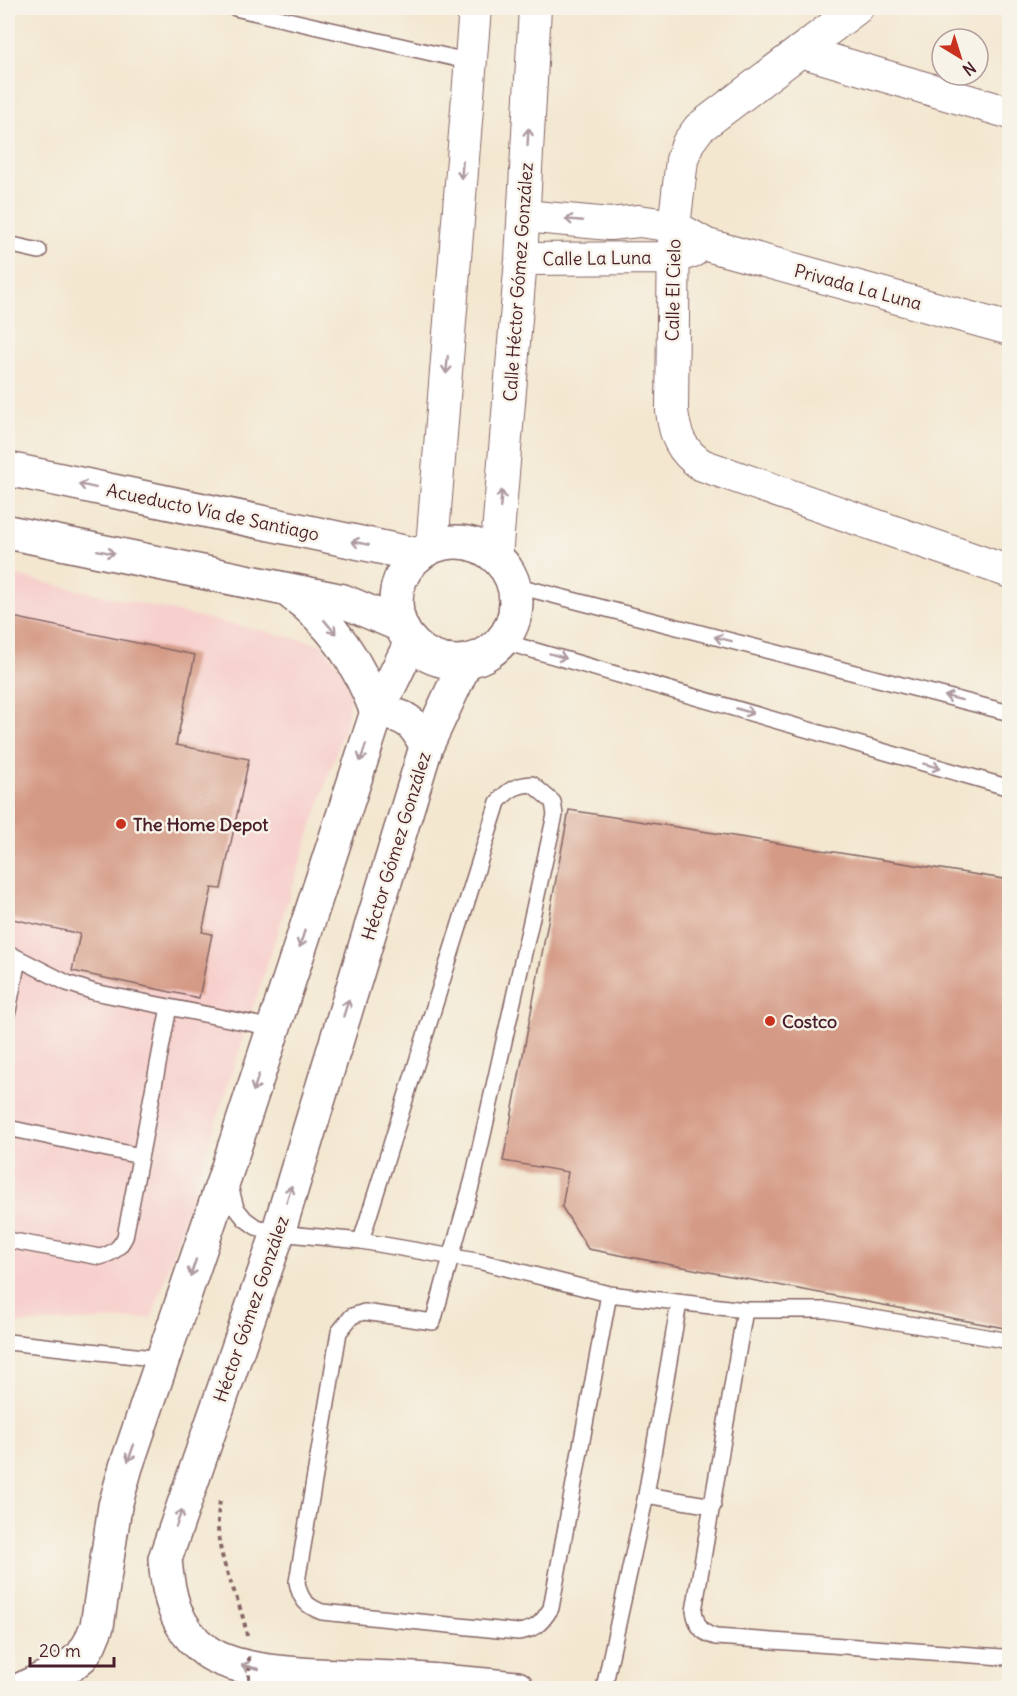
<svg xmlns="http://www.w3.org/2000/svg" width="1017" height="1696" font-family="Delius,sans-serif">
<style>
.built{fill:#f7d0cd}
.building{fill:#d49a85}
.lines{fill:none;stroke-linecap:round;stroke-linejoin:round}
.service-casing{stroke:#856565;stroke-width:18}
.minor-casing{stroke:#856565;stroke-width:34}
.tertiary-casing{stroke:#856565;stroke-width:36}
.trunk-casing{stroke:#856565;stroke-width:36}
.path{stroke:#856565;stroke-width:4;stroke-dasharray:4.5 4.5;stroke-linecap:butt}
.service{stroke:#fff;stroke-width:15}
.minor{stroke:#fff;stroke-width:32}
.tertiary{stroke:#fff;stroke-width:33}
.trunk{stroke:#fff;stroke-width:33}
.path-bridge{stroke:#856565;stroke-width:4;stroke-dasharray:4.5 4.5;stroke-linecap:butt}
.oneway{stroke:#ae9aa0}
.poi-dot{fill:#c8321e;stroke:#f7f3e8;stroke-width:2}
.labels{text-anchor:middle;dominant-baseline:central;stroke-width:5;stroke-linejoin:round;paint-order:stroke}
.street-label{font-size:18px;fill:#4a1f2b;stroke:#f7f3e8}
.poi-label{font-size:18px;font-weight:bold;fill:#4a1f2b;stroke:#f7f3e8;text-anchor:start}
</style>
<rect width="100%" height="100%" fill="#f7f3e8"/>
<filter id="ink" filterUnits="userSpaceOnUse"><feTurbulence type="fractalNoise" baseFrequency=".0167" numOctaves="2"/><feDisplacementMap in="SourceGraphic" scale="12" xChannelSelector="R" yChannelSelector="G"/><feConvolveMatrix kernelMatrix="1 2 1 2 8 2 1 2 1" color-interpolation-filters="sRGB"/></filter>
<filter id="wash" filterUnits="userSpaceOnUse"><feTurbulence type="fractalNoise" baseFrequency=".008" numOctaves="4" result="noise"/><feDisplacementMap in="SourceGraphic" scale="24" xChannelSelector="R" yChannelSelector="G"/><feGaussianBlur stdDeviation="1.35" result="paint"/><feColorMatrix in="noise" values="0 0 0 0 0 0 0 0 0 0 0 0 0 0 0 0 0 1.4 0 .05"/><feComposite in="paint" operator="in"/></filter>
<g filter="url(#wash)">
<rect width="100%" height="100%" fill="#f3e7d0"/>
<path class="built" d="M8 574 321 644 340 667 351 694 347 719 152 1318 8 1324Z"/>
<g id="blocks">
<path class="building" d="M8 616 195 655 176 745 249 759 221 889 212 888 202 932 212 934 199 998 72 971 80 934 8 918Z
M569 810 1010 880V1329L588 1249 562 1207 568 1172 503 1161Z"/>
</g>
</g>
<g filter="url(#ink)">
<use href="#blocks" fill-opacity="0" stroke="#856565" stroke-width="1.5"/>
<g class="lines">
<defs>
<path id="service" d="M235 8 471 62
M8 244 39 251
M514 585 1010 713
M501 641 1010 788
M8 953 67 983 94 992 274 1028
M8 1011 18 959
M8 1128 140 1156
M229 1182 236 1208 245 1219 256 1227 278 1233 361 1241 482 1262 609 1294 745 1310H826L1010 1341
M8 1240 100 1257C113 1253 119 1249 125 1237L169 1007
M361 1241 498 802C508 790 516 785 532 784L553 802 555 815 473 1179 433 1322 364 1312 352 1316 339 1332 297 1582C300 1599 306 1606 322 1612L518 1632C535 1630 542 1623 551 1608L609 1294
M745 1310 694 1611C697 1626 701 1633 716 1637L1002 1657 1010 1655
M8 1342 162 1359
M646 1495 713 1506
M604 1688 646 1495 679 1303"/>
<path id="minor" d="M857 8 699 128 688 143 682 160 674 226 672 411C675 436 681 451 702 465L1010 572
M800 51 1010 113
M524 216 610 224 639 221 674 226 707 245 1010 329
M521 259 673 258 693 251
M432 547 475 8
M496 557 521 259 535 8"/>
<path id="tertiary" d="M8 469 418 555
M8 532 343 601 400 625
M396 602a60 60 0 1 1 120 0a60 60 0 1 1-120 0Z
M290 592C334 623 358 663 377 712 404 714 416 722 426 747
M466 661 426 747 278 1233 165 1559C168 1595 175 1628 206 1651 244 1679 346 1675 394 1678 435 1680 476 1684 517 1688
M24 1688 71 1665 82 1656 90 1643 97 1626 115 1506 126 1467 227 1170 377 712 411 642"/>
<path id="trunk" d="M363 1688 438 1681"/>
</defs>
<use href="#service" class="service-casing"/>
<use href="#minor" class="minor-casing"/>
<use href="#tertiary" class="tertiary-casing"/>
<use href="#trunk" class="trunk-casing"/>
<path class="path" d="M220 1501C210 1557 239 1587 247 1636"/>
<use href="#service" class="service"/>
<use href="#minor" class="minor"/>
<use href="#tertiary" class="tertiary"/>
<use href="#trunk" class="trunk"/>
<path class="path-bridge" d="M249 1688V1654"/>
</g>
<defs><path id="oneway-shaft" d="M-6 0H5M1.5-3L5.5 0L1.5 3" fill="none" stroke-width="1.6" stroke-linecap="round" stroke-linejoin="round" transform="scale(1.5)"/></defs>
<g class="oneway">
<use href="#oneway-shaft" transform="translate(528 137) rotate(-87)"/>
<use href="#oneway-shaft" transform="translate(462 170) rotate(95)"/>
<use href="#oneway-shaft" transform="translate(574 220) rotate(-175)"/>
<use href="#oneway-shaft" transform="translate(447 365) rotate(95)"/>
<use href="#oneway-shaft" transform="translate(87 486) rotate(-168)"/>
<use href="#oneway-shaft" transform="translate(501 499) rotate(-85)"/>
<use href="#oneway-shaft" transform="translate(360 543) rotate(-168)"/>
<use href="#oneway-shaft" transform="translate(106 552) rotate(12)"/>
<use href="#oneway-shaft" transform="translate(330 627) rotate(50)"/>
<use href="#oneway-shaft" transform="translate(723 639) rotate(-166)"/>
<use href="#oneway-shaft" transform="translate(558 656) rotate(17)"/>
<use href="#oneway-shaft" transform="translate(953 698) rotate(-166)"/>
<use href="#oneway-shaft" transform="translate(745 711) rotate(16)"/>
<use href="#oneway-shaft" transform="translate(363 753) rotate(109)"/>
<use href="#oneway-shaft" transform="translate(932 766) rotate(16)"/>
<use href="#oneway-shaft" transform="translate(302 939) rotate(107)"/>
<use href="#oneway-shaft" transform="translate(346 1008) rotate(-73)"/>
<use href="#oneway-shaft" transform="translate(256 1083) rotate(108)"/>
<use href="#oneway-shaft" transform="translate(289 1194) rotate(-73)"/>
<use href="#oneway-shaft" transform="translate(193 1268) rotate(109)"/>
<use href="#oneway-shaft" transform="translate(131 1453) rotate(109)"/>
<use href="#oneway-shaft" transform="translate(179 1518) rotate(-71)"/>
<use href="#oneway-shaft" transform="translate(250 1667) rotate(-167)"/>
</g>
</g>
<g class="poi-dot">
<circle cx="121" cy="824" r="6"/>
<circle cx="770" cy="1021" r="6"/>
</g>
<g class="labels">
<g class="street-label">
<text transform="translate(597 258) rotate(-1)">Calle La Luna</text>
<text transform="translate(518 282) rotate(-86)">Calle Héctor Gómez González</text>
<text transform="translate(858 287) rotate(15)">Privada La Luna</text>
<text transform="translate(673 290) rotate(-89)">Calle El Cielo</text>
<text transform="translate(213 512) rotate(12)">Acueducto Vía de Santiago</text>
<text transform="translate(396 846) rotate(-73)">Héctor Gómez González</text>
<text transform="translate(251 1309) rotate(-71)">Héctor Gómez González</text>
</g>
<g class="poi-label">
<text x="133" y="824">The Home Depot</text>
<text x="782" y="1021">Costco</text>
</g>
</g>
<rect width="1017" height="1696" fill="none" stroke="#f7f3e8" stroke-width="30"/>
<g transform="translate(960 57) rotate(142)"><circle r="28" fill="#f7f3e8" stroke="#b29e9c" stroke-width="1.5"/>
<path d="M0-4.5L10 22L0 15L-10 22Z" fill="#c8321e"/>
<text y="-9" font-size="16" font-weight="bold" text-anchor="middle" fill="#4a1f2b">N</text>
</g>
<path d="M30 1657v9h84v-9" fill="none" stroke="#4a1f2b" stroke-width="3"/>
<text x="39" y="1657" font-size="18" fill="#4a1f2b" stroke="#f7f3e8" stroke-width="4.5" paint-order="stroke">20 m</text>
</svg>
